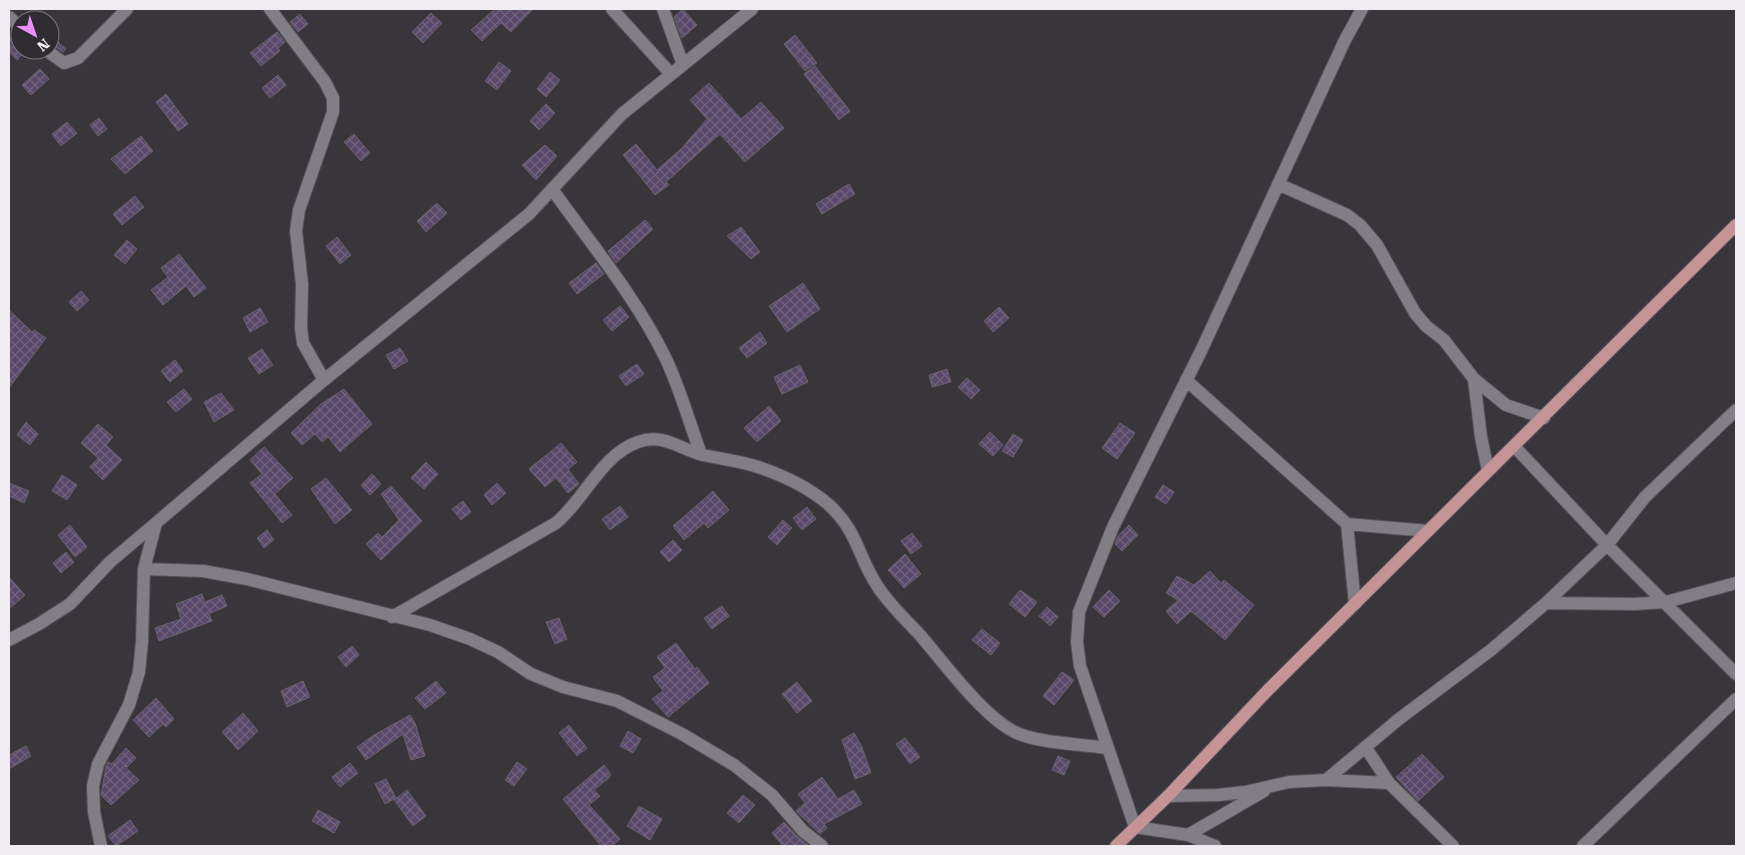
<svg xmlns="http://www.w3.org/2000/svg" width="1745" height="855" font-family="'Roboto Serif',serif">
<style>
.building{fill:url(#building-cross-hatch);stroke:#666269}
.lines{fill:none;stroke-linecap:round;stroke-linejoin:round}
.minor-casing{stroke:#555258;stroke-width:14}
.primary-casing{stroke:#555258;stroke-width:14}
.minor{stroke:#827e85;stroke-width:12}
.primary{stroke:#c59296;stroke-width:12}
</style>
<defs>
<pattern id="building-cross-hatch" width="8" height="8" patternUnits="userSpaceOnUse" patternTransform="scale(1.25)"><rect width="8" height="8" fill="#594869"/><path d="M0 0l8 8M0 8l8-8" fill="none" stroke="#71637f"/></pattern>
</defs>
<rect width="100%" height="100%" fill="#38353b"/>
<path class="building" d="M495 9H533L511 32 501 23 482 41 471 30Z
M683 9 697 25 682 38 674 17Z
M431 13 442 23 423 43 412 32Z
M300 14 308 24 298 32 290 22Z
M277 32 285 42 278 48 280 51 261 66 250 53Z
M50 35 66 49 63 52 50 43Z
M795 35 817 63 805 71 784 44Z
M9 36 20 45V50H26L17 60 9 52Z
M499 62 511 71 497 90 485 81Z
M815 66 850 111 839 120 804 74Z
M40 69 49 79 31 95 22 85Z
M550 72 560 80 546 97 537 89Z
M278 75 286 85 270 98 262 88Z
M709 83 741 119 761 102 784 128 745 162 720 134 666 182 669 185 655 195 623 155 636 144 657 170 682 148 707 119 690 100Z
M166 94 188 124 178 131 156 102Z
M546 104 555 113 539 130 530 121Z
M99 118 107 129 98 136 90 125Z
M67 122 77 133 61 146 52 134Z
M354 134 370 153 361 161 344 142Z
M141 136 153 151 125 174 111 159Z
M545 145 557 156 536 180 522 165Z
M849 184 855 194 822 214 816 204Z
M135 196 144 207 122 225 113 214Z
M437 203 447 213 426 232 417 221Z
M645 220 653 229 616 263 608 251Z
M741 227 760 252 751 259 727 236Z
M337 237 351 255 340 264 326 246Z
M127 240 137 249 125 264 114 255Z
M179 254 206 288 194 297 186 286 163 305 151 290 168 277 161 268Z
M596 263 604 274 577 294 569 283Z
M803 283 820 309 787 332 769 306Z
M81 291 89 300 77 311 69 302Z
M620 306 629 317 612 331 603 320Z
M999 307 1009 318 993 332 984 321Z
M260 308 268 322 250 332 243 318Z
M9 310 32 332 34 330 46 338 9 388Z
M760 332 767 343 747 358 739 348Z
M400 348 408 361 394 369 386 355Z
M262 349 273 365 259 374 248 358Z
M175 360 183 371 170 382 161 371Z
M637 364 644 374 626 386 619 376Z
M800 365 808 382 782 394 774 377Z
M947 369 951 382 932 387 929 375Z
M967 378 980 390 971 399 958 387Z
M184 389 192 399 176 412 167 402Z
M344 389 372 424 340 452 328 437 322 442 315 434 302 445 291 433 321 404Z
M221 393 234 410 214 422 204 402Z
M769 406 781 421 757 442 744 428Z
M26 422 38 434 30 445 17 435Z
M1120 423 1135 433 1117 459 1102 448Z
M98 424 113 437 106 445 122 460 103 480 90 467 98 458 81 443Z
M990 432 1003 445 993 456 979 444Z
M1013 434 1023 440 1013 457 1002 451Z
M561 443 577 462 568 469 579 484 568 493 556 478 545 487 529 469Z
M264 447 293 478 275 494 292 515 282 523 250 483 262 474 250 460Z
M426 462 438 474 424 489 411 478Z
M372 474 381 484 370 495 361 485Z
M62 475 77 485 67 500 52 491Z
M326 478 352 510 335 524 311 489Z
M9 483 29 491 24 503 9 496Z
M497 483 506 493 492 505 484 495Z
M1163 485 1174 492 1166 504 1155 497Z
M391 486 422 521 381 560 366 544 378 533 382 537 399 520 381 494Z
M713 491 729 510 708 528 704 523 684 540 673 526Z
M463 501 471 512 461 520 452 509Z
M620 506 628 517 610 530 602 519Z
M807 507 816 519 802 530 793 518Z
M783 520 792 528 777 545 768 537Z
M70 525 87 547 75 557 58 535Z
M1129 525 1138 535 1122 551 1115 544 1118 536Z
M267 530 274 540 264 548 257 538Z
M912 533 922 546 911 554 901 541Z
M673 540 682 550 669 562 660 552Z
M66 552 74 562 61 573 53 563Z
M905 554 921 574 904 588 888 570Z
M1210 571 1221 583 1224 580 1254 605 1225 640 1191 611 1177 624 1166 611 1178 600 1166 593 1177 576 1194 585Z
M9 577 25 595 9 609Z
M1020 590 1037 602 1025 617 1009 604Z
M1109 590 1120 601 1104 617 1093 607Z
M202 594 205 602 222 595 227 606 209 614 212 621 159 641 155 628 181 619 176 604Z
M722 606 729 616 712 629 704 618Z
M1047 607 1058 617 1050 626 1039 616Z
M559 618 567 639 555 644 546 622Z
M982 629 1000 643 991 655 972 640Z
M676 643 695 669 697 667 709 683 668 717 652 699 663 691 653 677 665 668 657 657Z
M352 646 359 655 346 667 338 657Z
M1062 672 1074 680 1054 705 1043 696Z
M303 681 310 697 287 707 281 691Z
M436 681 446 693 425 709 415 698Z
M797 682 812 701 797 713 782 694Z
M156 698 174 719 166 727 163 724 149 737 133 720Z
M243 713 258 731 238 750 222 732Z
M410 715 415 723 425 756 411 760 403 734 366 760 357 747 374 735Z
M569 725 587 748 577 756 559 733Z
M628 731 641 739 633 753 620 746Z
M854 733 862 747 871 773 855 779 842 740Z
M905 738 920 757 910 764 896 744Z
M26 746 31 756 9 769V755Z
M126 748 136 758 126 768 139 780 111 805 101 795 106 767 108 762 112 764Z
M1422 754 1444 777 1418 801 1396 777Z
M1058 756 1070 761 1064 775 1052 770Z
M517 762 527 769 514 786 505 780Z
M350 763 358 773 340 787 332 777Z
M604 765 610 773V777L594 790 600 796 589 805 620 839 612 846H601L563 799Z
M822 777 838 799 854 790 862 804 824 824 827 828 820 834 796 811 805 803 798 794Z
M386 779 396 798 385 804 375 784Z
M407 790 426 816 413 826 394 800Z
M743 795 755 805 739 823 727 813Z
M639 806 662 819 650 840 627 826Z
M318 810 340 822 334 833 312 821Z
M130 820 138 831 116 846 108 836Z
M784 822 797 836 808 845 783 846 772 833Z"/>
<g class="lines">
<defs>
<path id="minor" d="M270 9 325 82 333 98V112L299 210 296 231 302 284 301 328 303 343 324 380
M612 9 671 74
M663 9 683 65
M9 17 20 27
M46 50 64 63 78 58 127 9
M1278 184 1347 215 1360 225 1377 245 1415 313 1426 326 1444 340 1474 379 1506 405 1544 418
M552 189C591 244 635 296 665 357 680 388 689 422 701 454
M1474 379 1481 437 1488 471
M1186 380 1347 524 1428 531
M1514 446 1607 545 1736 674
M1347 524 1355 604
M144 569 203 571 247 579 430 625 470 639 498 652 531 674 563 687 617 701 682 734 734 765 772 795 803 831 822 846
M1546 603 1635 604 1666 602 1736 583
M392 617 556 523C585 499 601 455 638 442 663 433 680 449 703 455 721 459 740 461 758 467 782 475 809 488 828 504 859 532 857 556 878 587 889 604 906 620 920 635 945 664 980 712 1011 730 1032 743 1081 744 1107 748
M9 640 39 624 70 604 110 562 156 523 324 380 529 214 622 114 752 9
M1366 748 1389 783 1453 846
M1326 780 1389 783
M1168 796 1218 795 1245 792 1289 782 1326 780 1399 719 1491 650 1546 603 1607 545 1645 497 1736 410
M1188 835 1264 791
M101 846 94 812 93 786 98 764 129 705 139 672 142 642 144 569 156 523
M1215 846 1188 835 1135 827 1080 666 1077 642 1079 612 1113 527 1201 351 1345 40 1362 9
M1583 846 1736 699"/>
<path id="primary" d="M1116 846 1168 796 1267 691 1736 225"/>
</defs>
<use href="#minor" class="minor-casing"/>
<use href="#primary" class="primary-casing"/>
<use href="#minor" class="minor"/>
<use href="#primary" class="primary"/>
</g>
<rect width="1745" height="855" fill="none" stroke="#efedf1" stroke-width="20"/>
<g transform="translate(35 35) rotate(140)"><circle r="24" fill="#2e2b31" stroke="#7b797e"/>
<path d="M0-4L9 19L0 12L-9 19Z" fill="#eb8dfb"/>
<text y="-8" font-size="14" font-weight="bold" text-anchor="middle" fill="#efedf1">N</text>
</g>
</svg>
